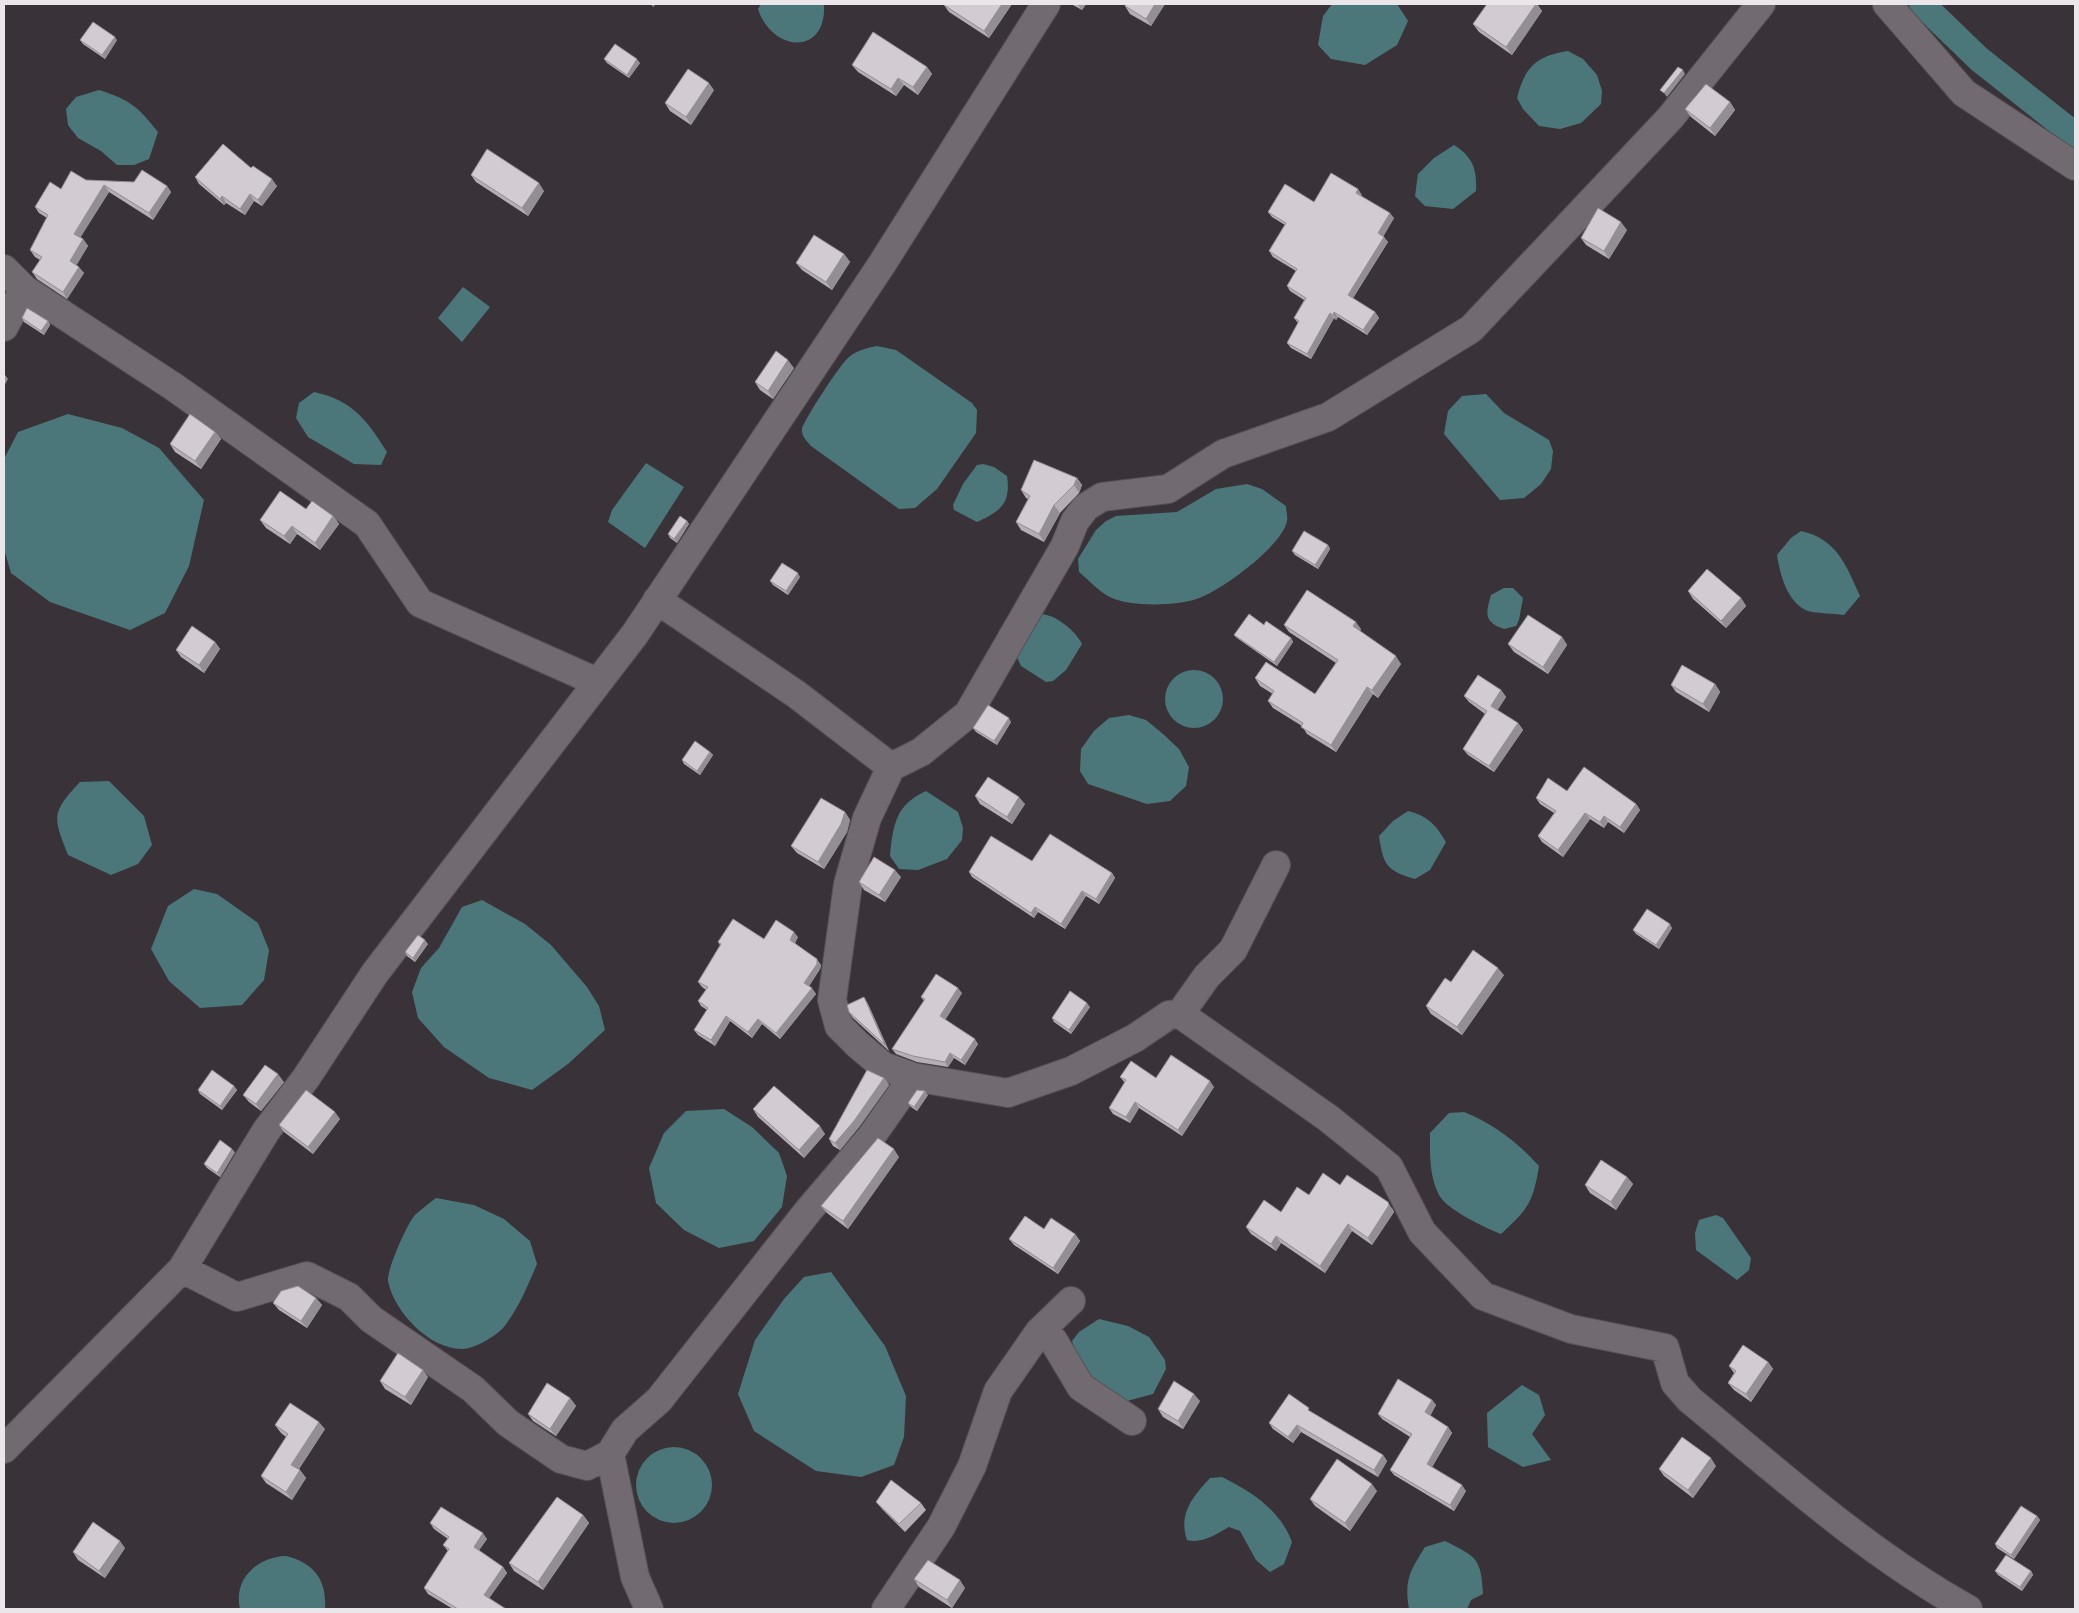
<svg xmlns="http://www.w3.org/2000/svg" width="2079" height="1613" font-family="'Golos Text',sans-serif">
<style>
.water{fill:#4c777a}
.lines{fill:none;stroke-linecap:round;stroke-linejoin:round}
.canal{stroke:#4c777a;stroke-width:26}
.minor-casing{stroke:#555055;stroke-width:30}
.minor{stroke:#716a71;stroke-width:28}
.wall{fill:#b5afb5}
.shaded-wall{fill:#938e93}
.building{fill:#d2cbd2;stroke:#938e93}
</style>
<rect width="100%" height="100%" fill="#393339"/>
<path class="water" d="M761 4H824C827 57 772 52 758 9Z
M1332 4H1397L1408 21 1397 45 1365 65 1331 59 1318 45 1323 16Z
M1568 51 1583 59 1597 75 1602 91 1601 104 1581 123 1560 129 1539 126 1523 109 1517 98C1525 66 1537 56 1568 51Z
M99 90C131 100 138 107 158 132L149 159 134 165H117L101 151 78 138 68 125 66 109 76 97Z
M1454 145C1473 157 1477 169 1476 191L1453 209 1425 206 1415 196 1418 174 1434 158Z
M463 287 490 307 462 342 438 318Z
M877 346 896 350 972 403 977 410 976 433 937 489 915 508 899 509 811 446C807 441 801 436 802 429 804 420 841 363 849 357 858 350 867 348 877 346Z
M314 392C352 400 367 420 387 452L381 465 354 464 308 437 296 418 299 403Z
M1486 394 1504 413 1549 440 1553 451 1551 469 1541 484 1524 498 1500 500 1444 434 1448 411 1462 396Z
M68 414 122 428 159 448 204 500 189 566 165 613 130 630 50 602 11 573 4 549V459L18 432Z
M646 463 684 487 645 548 608 522 612 510Z
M983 464 994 467 1007 476C1011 503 1001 511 977 522L954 510 953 505 963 484 977 465Z
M1247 484 1262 489 1286 506C1286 511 1288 517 1287 521 1283 545 1222 590 1199 598 1180 606 1131 607 1112 598 1100 593 1089 580 1079 572L1078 559 1096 530 1106 521 1116 516 1177 512 1216 489Z
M1801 531C1837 539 1846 565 1860 596L1844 615C1833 613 1819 614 1808 611 1787 603 1780 574 1777 555L1791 538Z
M1504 588H1513L1523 598 1519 620 1516 626 1504 629C1483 622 1486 613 1491 595Z
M1040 614C1055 614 1076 631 1082 644L1066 670 1053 681 1046 682 1021 666 1015 653Z
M1165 699a29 29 0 1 1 58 0a29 29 0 1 1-58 0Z
M1129 715 1146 720 1163 734 1179 749 1189 767 1186 786 1170 801 1147 804 1088 784 1080 771 1081 749 1094 731 1109 718Z
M109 781 144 816 152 845 138 864 111 875 68 855C53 817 51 813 80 782Z
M926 791 958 812 963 828 962 840 947 859 918 870 899 869 890 856C893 826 895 805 926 791Z
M1408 811C1428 816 1436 825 1446 842L1430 870 1415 879C1387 871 1383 865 1379 836L1393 821Z
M194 889 217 894 258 923 269 950 264 980 242 1005 200 1008 169 981 151 949 168 906Z
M482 900 525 924 551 945 587 987 599 1006 605 1030 568 1064 532 1090 489 1078 444 1047 418 1018 412 992 421 968 439 948 462 907Z
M724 1109 752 1127 779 1153 787 1176 782 1207 754 1241 719 1248 684 1230 656 1203 649 1168 664 1133 686 1111Z
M1464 1112C1494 1124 1517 1142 1539 1166 1533 1203 1528 1209 1501 1234 1486 1228 1447 1210 1439 1195 1429 1175 1430 1154 1430 1133L1449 1113Z
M436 1198 474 1205 504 1219 530 1241 537 1264C528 1285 518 1310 503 1328 494 1337 476 1348 463 1349 430 1350 394 1312 388 1281 387 1269 407 1224 415 1215 422 1209 429 1203 436 1198Z
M1716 1215 1723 1218 1751 1258 1749 1270 1737 1280 1696 1250 1695 1233 1699 1220Z
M831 1272 885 1346 906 1396 904 1437 894 1465 861 1477 816 1471 754 1431 738 1394 755 1340 784 1299 804 1277Z
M1099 1319 1128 1326 1149 1337 1165 1360 1166 1369 1153 1394 1127 1401 1110 1393 1081 1375 1072 1341 1079 1332Z
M1522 1385 1539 1395 1545 1415 1532 1434 1551 1460 1523 1467 1488 1447 1487 1413Z
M636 1485a38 38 0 1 1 76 0a38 38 0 1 1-76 0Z
M1222 1477C1252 1492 1280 1510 1292 1542L1284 1564 1270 1572 1256 1560 1240 1531 1229 1527C1216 1534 1203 1544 1187 1540 1178 1513 1193 1497 1210 1478Z
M1445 1541C1477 1557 1481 1558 1483 1594L1471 1600 1467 1609H1409C1404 1580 1410 1571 1425 1547Z
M286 1556C314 1563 327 1580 325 1609H240C233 1579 257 1557 286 1556Z"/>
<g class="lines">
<path class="canal" d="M1922 4 1979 59 2075 135"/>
<defs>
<path id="minor" d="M1761 4 1670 118 1471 329 1328 417 1223 454 1168 489 1102 497 1086 507 1075 521 1065 546 968 714 921 752 891 767 867 818 848 884 832 1000 839 1026 858 1045 883 1066 913 1077 1008 1093 1071 1071 1135 1038 1169 1015 1180 1014 1328 1118 1389 1167 1422 1232 1483 1296 1571 1329 1665 1348 1675 1383 1690 1400C1779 1473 1867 1553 1968 1609
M1887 4 1964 93 2075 166
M4 269 24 289 4 327
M24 289 174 387 367 524 420 603 597 682
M657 600 796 694 891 767
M1180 1014 1207 976 1233 950 1276 865
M182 1269 237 1297 307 1276 349 1297 371 1319 473 1389 508 1423 561 1459 587 1466 610 1454
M1039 1332 1053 1340 1081 1387 1132 1421
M4 1449 182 1269 266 1131 306 1078 375 973 635 634 882 264 1046 4
M649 1609 635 1577 610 1454 625 1430 659 1400 808 1211 871 1137 913 1077
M886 1609 941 1527 972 1466 998 1391 1039 1332 1071 1301"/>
</defs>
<use href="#minor" class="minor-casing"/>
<use href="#minor" class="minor"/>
</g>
<path class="wall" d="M945 4H1012L989 38 949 12 944 5Z
M1071 4H1086L1082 10Z
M1165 4 1151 26 1130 14 1125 6Z
M1487 4H1537L1542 11 1512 55 1479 32 1473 24Z
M80 40H117L105 59 83 44Z
M604 59 640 63 629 78 607 63Z
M852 65 927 67 932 74 918 95 904 85 896 96 858 72Z
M714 90 691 125 670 111 665 103Z
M1730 102 1735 110 1715 136 1691 117 1685 109Z
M251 168 277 186 262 206 254 201 245 215 226 203 224 205 199 184 195 177Z
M471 175 544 191 528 216 476 182Z
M86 180 167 186 171 192 153 220 109 192 80 237 83 239 88 246 76 265 84 273 67 299 37 279 32 272 40 260 35 257 30 250 47 218 39 213 35 207Z
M1362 195 1361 196 1394 218 1383 236 1388 242 1353 298 1375 312 1379 318 1367 335 1338 317 1336 320 1334 318 1311 359 1291 348 1287 343 1298 323 1294 318 1304 300 1290 291 1287 286 1296 271 1273 257 1269 251 1285 225 1272 217 1268 212 1314 202Z
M1627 230 1609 259 1586 245 1581 238Z
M844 254 850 262 832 290 802 270 796 263Z
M22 318 48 321 50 325 44 335 24 322Z
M794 368 773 399 760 390 755 382Z
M215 432 221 439 201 469 175 452 170 444Z
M1077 478 1082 485 1079 493 1060 513 1044 542 1021 530 1016 522 1028 499 1026 498 1021 490Z
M333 516 339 524 320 550 297 534 290 544 266 528 260 520Z
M687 521 689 524 677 543 670 538 668 534Z
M1328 545 1330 549 1318 569 1295 555 1292 551Z
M800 577 788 595 773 585 770 581Z
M1688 591 1741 598 1746 606 1726 628 1693 599Z
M1264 625 1291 638 1293 642 1277 666 1237 638 1234 635Z
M1284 625 1361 629 1360 631 1401 664 1378 698 1373 694 1336 752 1307 734 1302 726 1273 708 1268 701 1273 694 1260 686 1255 678 1315 694 1336 663 1289 632Z
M1562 637 1567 645 1548 674 1514 652 1508 644Z
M215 642 220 649 204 673 181 657 176 650Z
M1715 684 1720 692 1709 712 1676 692 1671 685Z
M1501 690 1506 697 1497 710 1518 723 1523 730 1494 772 1468 755 1463 749 1485 714 1469 702 1464 696Z
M1011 722 997 745 976 732 973 728Z
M710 752 713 755 700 775 684 764 682 760Z
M1567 791 1636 804 1640 810 1624 833 1608 822 1604 828 1590 819 1563 857 1542 842 1538 836 1554 813 1540 804 1536 798Z
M975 796 1025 804 1012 824 980 804Z
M845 812 850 820 847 832 824 869 797 853 791 846Z
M1032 861 1112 873 1115 878 1099 904 1086 896 1065 929 1038 912 1034 918 972 877 969 872Z
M901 877 885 902 864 890 859 882Z
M1672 928 1659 949 1636 934 1633 930Z
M798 937 795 943 821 965 820 969 809 986 816 994 780 1039 762 1024 752 1038 730 1021 715 1046 698 1035 694 1030 707 1010 701 1006 698 1001 706 990 702 987 698 982 720 945 718 942Z
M428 944 415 962 407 956 405 952Z
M1504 975 1462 1035 1431 1014 1426 1006Z
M962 993 945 1020 978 1044 965 1065 954 1058 948 1067 917 1062 896 1054 892 1049 924 1001 921 997Z
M864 997 868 1004 889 1051 853 1018 849 1012Z
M1090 1007 1071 1034 1054 1022 1052 1018Z
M1120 1077 1156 1078 1214 1087 1182 1136 1139 1108 1130 1123 1113 1114 1109 1108 1125 1083Z
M884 1078 889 1085 859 1127 840 1150 833 1146 829 1139Z
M284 1082 261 1111 249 1102 243 1095Z
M234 1086 237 1090 222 1110 200 1094 198 1090Z
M928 1095 917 1111 911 1107 908 1103Z
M753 1109 825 1134 804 1158 758 1117Z
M340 1119 313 1154 284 1132 279 1125Z
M235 1152 220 1177 207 1168 204 1164Z
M899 1157 848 1229 827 1213 821 1206Z
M1627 1177 1633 1184 1616 1210 1590 1193 1585 1185Z
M1340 1185 1392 1208 1394 1212 1372 1245 1352 1231 1325 1273 1281 1243 1276 1251 1251 1234 1246 1227 1281 1212 1309 1195Z
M1044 1229 1075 1234 1080 1241 1058 1274 1014 1245 1009 1239Z
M316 1298 322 1305 307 1328 279 1310 273 1303Z
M1768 1362 1773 1369 1751 1402 1734 1390 1728 1383 1734 1373 1729 1366Z
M428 1377 411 1405 385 1389 380 1381Z
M570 1398 576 1406 556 1436 533 1421 528 1414Z
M1432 1400 1436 1405 1430 1416 1448 1427 1452 1433 1432 1467 1466 1491 1454 1511 1394 1475 1390 1470 1410 1437 1382 1419 1378 1414Z
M1200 1401 1183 1429 1163 1417 1158 1409Z
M1313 1413 1383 1455 1387 1461 1378 1477 1301 1432 1293 1443 1273 1429 1269 1423Z
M275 1425 325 1429 299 1469 306 1478 292 1500 266 1483 261 1476 286 1437 281 1433Z
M1716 1466 1693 1498 1664 1476 1659 1469Z
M1377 1491 1350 1531 1315 1506 1310 1499Z
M876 1502 921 1503 926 1510 905 1532 882 1509Z
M583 1515 589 1523 543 1590 514 1571 509 1563Z
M2037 1516 2040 1520 2014 1559 1997 1548 1995 1544Z
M430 1523 487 1539 479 1550 503 1567 507 1573 489 1598 506 1609H453L428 1594 424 1588 448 1551 443 1545 448 1539 434 1529Z
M125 1548 105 1578 78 1560 73 1552Z
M1995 1571H2031L2033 1575 2022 1591 1998 1575Z
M914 1579 965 1588 952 1608 919 1587Z"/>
<path class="shaded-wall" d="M651 4H656L653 7Z
M1002 4H1012L989 38 984 31Z
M1077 4H1086L1082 10Z
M1155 4H1165L1151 26 1146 19Z
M1536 4 1542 11 1512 55 1506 47Z
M115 37 117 40 105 59 102 55Z
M637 59 640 63 629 78 627 75Z
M927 67 932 74 918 95 913 87Z
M1683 70 1685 74 1667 97 1664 93Z
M898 78 904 85 896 96 891 89Z
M709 83 714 90 691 125 686 117Z
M1730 102 1735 110 1715 136 1710 128Z
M272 179 277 186 262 206 258 200Z
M539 183 544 191 528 216 522 208Z
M104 185 109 192 79 240 74 234Z
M167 186 171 192 153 220 149 213Z
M1358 189 1362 195 1360 198 1356 193Z
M250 194 254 201 245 215 240 209Z
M222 196 226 203 224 205 220 199Z
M1390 213 1394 218 1382 239 1378 233Z
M1621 222 1627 230 1609 259 1604 251Z
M1384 237 1388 242 1352 300 1348 295Z
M83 239 88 246 75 268 70 261Z
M844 254 850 262 832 290 826 282Z
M79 267 84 273 67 299 63 292Z
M1334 312 1338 317 1336 320 1333 315Z
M1375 312 1379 318 1367 335 1363 330Z
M1330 313 1334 318 1311 359 1307 354Z
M48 321 50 325 44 335 41 331Z
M788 360 794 368 773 399 768 391Z
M5 375 8 379 4 386V378Z
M215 432 221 439 201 469 195 461Z
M1077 478 1082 485 1079 493 1074 485Z
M1054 505 1060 513 1044 542 1039 534Z
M333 516 339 524 320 550 315 543Z
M687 521 689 524 677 543 674 539Z
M292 526 297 534 290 544 284 536Z
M1328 545 1330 549 1318 569 1315 565Z
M798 573 800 577 788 595 786 591Z
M1741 598 1746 606 1726 628 1721 621Z
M1356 622 1361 629 1358 634 1353 626Z
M1562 637 1567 645 1548 674 1543 667Z
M1291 638 1293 642 1277 666 1274 662Z
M215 642 220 649 204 673 199 665Z
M1396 656 1401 664 1378 698 1372 690Z
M1715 684 1720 692 1709 712 1703 704Z
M1367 687 1373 694 1336 752 1331 745Z
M1501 690 1506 697 1496 713 1491 706Z
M1009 718 1011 722 997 745 994 741Z
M1518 723 1523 730 1494 772 1489 766Z
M710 752 713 755 700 775 697 771Z
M1019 797 1025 804 1012 824 1007 817Z
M1636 804 1640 810 1624 833 1620 827Z
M845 812 850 820 847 832 824 869 818 862Z
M1585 813 1590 819 1563 857 1558 850Z
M1604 816 1608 822 1604 828 1600 822Z
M895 870 901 877 885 902 879 895Z
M1112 873 1115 878 1099 904 1096 899Z
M1082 891 1086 896 1065 929 1061 924Z
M1035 907 1038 912 1034 918 1031 913Z
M1670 924 1672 928 1659 949 1656 945Z
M794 932 798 937 793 945 790 940Z
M425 940 428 944 415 962 413 958Z
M817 959 821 965 820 969 808 988 804 983Z
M1498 968 1504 975 1462 1035 1457 1027Z
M812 988 816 994 780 1039 776 1033Z
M958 988 962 993 944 1022 940 1016Z
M864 997 868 1004 889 1051 885 1045Z
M1087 1003 1090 1007 1071 1034 1069 1030Z
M726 1016 730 1021 715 1046 711 1040Z
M758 1019 762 1024 752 1038 748 1032Z
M975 1039 978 1044 965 1065 961 1060Z
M950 1053 954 1058 948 1067 945 1062Z
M278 1074 284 1082 261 1111 256 1104Z
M884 1078 889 1085 859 1127 840 1150 835 1143Z
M1210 1081 1214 1087 1182 1136 1178 1130Z
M234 1086 237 1090 222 1110 220 1106Z
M925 1091 928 1095 917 1111 914 1107Z
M1135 1102 1139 1108 1130 1123 1126 1117Z
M335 1112 340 1119 313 1154 308 1147Z
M820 1126 825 1134 804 1158 799 1150Z
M232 1149 235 1152 220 1177 217 1173Z
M894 1149 899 1157 848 1229 843 1221Z
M1627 1177 1633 1184 1616 1210 1611 1202Z
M1388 1202 1394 1212 1372 1245 1368 1238Z
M1348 1224 1352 1231 1325 1273 1320 1266Z
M1075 1234 1080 1241 1058 1274 1053 1268Z
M1276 1236 1281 1243 1276 1251 1271 1244Z
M316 1298 322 1305 307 1328 301 1321Z
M1768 1362 1773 1369 1751 1402 1746 1394Z
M423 1370 428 1377 411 1405 405 1397Z
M1194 1394 1200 1401 1183 1429 1178 1421Z
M570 1398 576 1406 556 1436 550 1429Z
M1432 1400 1436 1405 1429 1418 1425 1412Z
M319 1422 325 1429 297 1472 291 1465Z
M1297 1425 1301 1432 1293 1443 1288 1437Z
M1448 1427 1452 1433 1431 1469 1427 1464Z
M1383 1455 1387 1461 1378 1477 1374 1470Z
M1711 1458 1716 1466 1693 1498 1688 1490Z
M300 1470 306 1478 292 1500 286 1492Z
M1372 1484 1377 1491 1350 1531 1345 1523Z
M1462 1485 1466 1491 1454 1511 1450 1505Z
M583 1515 589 1523 543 1590 538 1582Z
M2037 1516 2040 1520 2014 1559 2011 1555Z
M483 1533 487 1539 478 1552 474 1547Z
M120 1541 125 1548 105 1578 99 1571Z
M503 1567 507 1573 488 1600 484 1595Z
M2031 1571 2033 1575 2022 1591 2020 1587Z
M960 1580 965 1588 952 1608 947 1600Z"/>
<path class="building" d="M945 4H1002L984 31 944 5Z
M1126 4H1155L1146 19 1125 6Z
M1487 4H1536L1506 47 1473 24Z
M93 22 115 37 102 55 80 40Z
M873 32 927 67 913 87 898 78 891 89 852 65Z
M615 44 637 59 627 75 604 59Z
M1678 67 1683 70 1664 93 1660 90Z
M688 69 709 83 686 117 665 103Z
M1706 84 1730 102 1710 128 1685 109Z
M223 144 251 168 253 166 272 179 258 200 250 194 240 209 222 196 220 199 195 177Z
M487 149 539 183 522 208 471 175Z
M142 170 167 186 149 213 104 185 74 234 83 239 70 261 79 267 63 292 32 272 42 257 30 250 48 215 35 207 50 182 61 189 71 171 86 180 134 182Z
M1331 173 1358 189 1356 193 1390 213 1378 233 1384 237 1348 295 1375 312 1363 330 1334 312 1333 315 1330 313 1307 354 1287 343 1299 321 1294 318 1306 298 1287 286 1297 269 1269 251 1286 223 1268 212 1285 184 1314 202Z
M1598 208 1621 222 1604 251 1581 238Z
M814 235 844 254 826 282 796 263Z
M27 308 48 321 41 331 22 318Z
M776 351 788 360 768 391 755 382Z
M190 414 215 432 195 461 170 444Z
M1034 460 1077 478 1074 485 1054 505 1039 534 1016 522 1030 496 1021 490Z
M280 491 306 509 312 501 333 516 315 543 292 526 284 536 260 520Z
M680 516 687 521 674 539 668 534Z
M1304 531 1328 545 1315 565 1292 551Z
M782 563 798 573 786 591 770 581Z
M1707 569 1741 598 1721 621 1688 591Z
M1307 590 1356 622 1353 626 1396 656 1372 690 1367 687 1331 745 1301 727 1303 723 1268 701 1274 691 1255 678 1266 662 1315 694 1338 660 1284 625Z
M1249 614 1264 625 1266 621 1291 638 1274 662 1234 635Z
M1528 615 1562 637 1543 667 1508 644Z
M192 626 215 642 199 665 176 650Z
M1682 665 1715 684 1703 704 1671 685Z
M1478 675 1501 690 1491 706 1518 723 1489 766 1463 749 1487 711 1464 696Z
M988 705 1009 718 994 741 973 728Z
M695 741 710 752 697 771 682 760Z
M1584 767 1636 804 1620 827 1604 816 1600 822 1585 813 1558 850 1538 836 1556 811 1536 798 1548 778 1567 791Z
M988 777 1019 797 1007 817 975 796Z
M821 798 845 812 841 824 818 862 791 846Z
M1050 834 1112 873 1096 899 1082 891 1061 924 1035 907 1031 913 969 872 991 836 1032 861Z
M874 857 895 870 879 895 859 882Z
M1647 909 1670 924 1656 945 1633 930Z
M733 919 764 939 776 920 794 932 790 940 817 959V964L804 983 812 988 776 1033 758 1019 748 1032 726 1016 711 1040 694 1030 708 1008 698 1001 708 987 698 982 721 944 718 942Z
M418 935 425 940 413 958 405 952Z
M1473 950 1498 968 1457 1027 1426 1006 1445 978 1451 982Z
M936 974 958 988 940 1016 975 1039 961 1060 950 1053 945 1062 913 1056 892 1049 925 999 921 997Z
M1070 991 1087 1003 1069 1030 1052 1018Z
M864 997 885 1045 849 1012 847 1005Z
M1171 1055 1210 1081 1178 1130 1135 1102 1126 1117 1109 1108 1126 1080 1120 1077 1131 1061 1156 1078Z
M265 1065 278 1074 256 1104 243 1095Z
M212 1070 234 1086 220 1106 198 1090Z
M867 1070 884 1078 854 1121 835 1143 829 1139Z
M774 1086 820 1126 799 1150 753 1109Z
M306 1090 335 1112 308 1147 279 1125Z
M917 1090 925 1091 914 1107 908 1103Z
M878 1138 894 1149 843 1221 821 1206Z
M220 1140 232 1149 217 1173 204 1164Z
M1601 1160 1627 1177 1611 1202 1585 1185Z
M1323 1173 1340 1185 1347 1175 1388 1202 1389 1205 1368 1238 1348 1224 1320 1266 1276 1236 1271 1244 1246 1227 1264 1200 1281 1212 1297 1187 1309 1195Z
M1025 1216 1044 1229 1051 1218 1075 1234 1053 1268 1009 1239Z
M298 1286 316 1298 301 1321 273 1303 281 1291Z
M1743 1345 1768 1362 1746 1394 1728 1383 1736 1371 1729 1366Z
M398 1353 423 1370 405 1397 380 1381Z
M1398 1379 1432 1400 1425 1412 1448 1427 1427 1464 1462 1485 1450 1505 1390 1470 1412 1434 1378 1414Z
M1174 1381 1194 1394 1178 1421 1158 1409Z
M547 1383 570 1398 550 1429 528 1414Z
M1289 1394 1309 1408 1308 1410 1383 1455 1374 1470 1297 1425 1288 1437 1269 1423Z
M290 1403 319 1422 291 1465 300 1470 286 1492 261 1476 288 1434 275 1425Z
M1682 1437 1711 1458 1688 1490 1659 1469Z
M1337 1459 1372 1484 1345 1523 1310 1499Z
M891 1480 921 1503 899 1524 876 1502Z
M557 1497 583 1515 538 1582 509 1563Z
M2021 1506 2037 1516 2011 1555 1995 1544Z
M441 1507 483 1533 474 1547 503 1567 484 1595 506 1609H458L424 1588 449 1549 443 1545 449 1537 430 1523Z
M93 1522 120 1541 99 1571 73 1552Z
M2006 1555 2031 1571 2020 1587 1995 1571Z
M928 1560 960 1580 947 1600 914 1579Z"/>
<rect width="2079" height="1613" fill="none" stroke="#eae6ea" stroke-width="10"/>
</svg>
